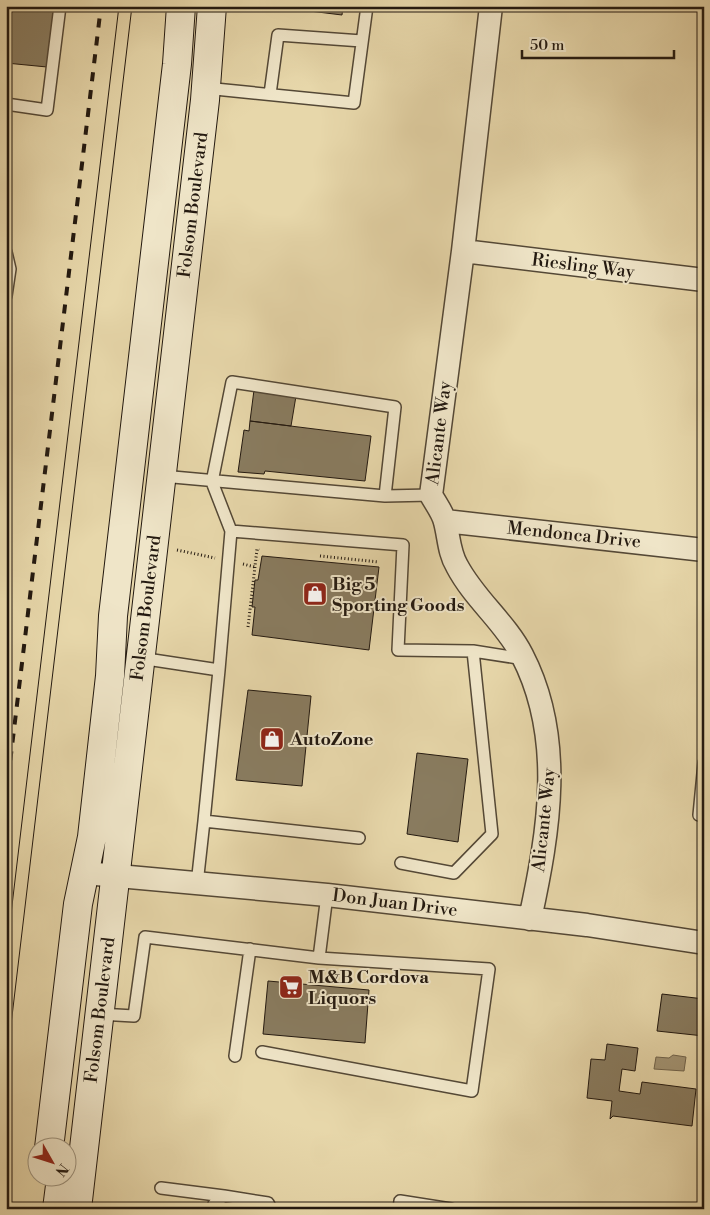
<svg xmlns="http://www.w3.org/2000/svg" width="710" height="1215" font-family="'Libre Bodoni',serif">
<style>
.water{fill:#a49676;stroke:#70644d}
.building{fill:#897c60;stroke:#231910}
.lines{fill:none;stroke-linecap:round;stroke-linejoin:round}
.service-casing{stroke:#544836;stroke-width:14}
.minor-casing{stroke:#544836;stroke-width:25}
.secondary-casing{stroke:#231910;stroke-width:30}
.path{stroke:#231910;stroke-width:3;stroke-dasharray:1 2.5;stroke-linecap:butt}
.service{stroke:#efe5c8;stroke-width:11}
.minor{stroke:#efe5c8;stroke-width:22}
.secondary{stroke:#efe5c8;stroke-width:28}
.tram{stroke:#231910;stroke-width:1}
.rail{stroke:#231910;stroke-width:4;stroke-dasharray:9 9;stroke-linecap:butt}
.labels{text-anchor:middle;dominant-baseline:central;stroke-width:4;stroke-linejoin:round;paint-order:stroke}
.street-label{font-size:18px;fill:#231910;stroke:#efe5c8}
.poi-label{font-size:18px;font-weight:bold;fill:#231910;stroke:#efe5c8;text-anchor:start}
</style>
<rect width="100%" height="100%" fill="#e7d7aa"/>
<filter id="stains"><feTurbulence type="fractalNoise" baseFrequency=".004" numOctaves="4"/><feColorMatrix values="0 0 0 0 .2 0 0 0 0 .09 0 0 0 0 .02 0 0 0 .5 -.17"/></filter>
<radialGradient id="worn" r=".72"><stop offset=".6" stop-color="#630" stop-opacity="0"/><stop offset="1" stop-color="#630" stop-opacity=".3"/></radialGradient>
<path class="water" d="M673 1055 686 1057 684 1071 654 1069 656 1057 669 1058Z"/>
<path class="building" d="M6 6H54L47 67 6 63Z
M269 6H343L342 15Z
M254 390 296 396 291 426 250 421Z
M250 421 371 436 365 481 265 471 264 474 238 472 244 430 249 431Z
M262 556 379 567 369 650 252 635 255 607H252L255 580H258Z
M248 690 311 696 302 786 236 780Z
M417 753 468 759 458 842 407 834Z
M268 981 369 990 365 1043 263 1034Z
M662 994 704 999V1036L657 1031Z
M607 1044 638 1048 635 1071 622 1069 619 1091 640 1094 642 1082 696 1089 692 1126 613 1116 610 1119 612 1101 587 1098 591 1059 605 1060Z"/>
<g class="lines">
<defs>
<path id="service" d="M205 88 354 103 367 6
M270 94 278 35 362 41
M6 104 47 110 60 6
M6 252 10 269 6 296
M162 476 385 496 431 495
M231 531 403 545 398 650 473 651 524 659
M140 658 219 670 204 821 359 838
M219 670 231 531 212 482 232 382 395 407 385 496
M704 763 699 815 704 816
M401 863 454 873 492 834 473 651
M197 884 204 821
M99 1014 134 1016 145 937 319 958
M262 1052 472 1091 489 969 319 958 327 895
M235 1056 250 949
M161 1188 224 1196
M213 1209 214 1204 224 1196 268 1203 271 1209
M399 1209 400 1201 451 1209"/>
<path id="minor" d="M491 6 463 251 431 495C436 504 443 513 445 522 449 537 449 553 457 566 475 600 505 622 522 655 565 738 549 831 530 919
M463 251 704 280
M445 521 704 550
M85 873 327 895 587 925 704 943"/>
<path id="secondary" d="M49 1148 78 904 92 837 110 676 113 616 177 64 181 6
M57 1209 61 1178
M77 1209 205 100 212 6"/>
</defs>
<use href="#service" class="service-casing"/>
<use href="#minor" class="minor-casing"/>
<use href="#secondary" class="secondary-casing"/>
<path class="path" d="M177 550 215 558
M320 556 379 562
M243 564 255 567
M248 627 257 549 259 550"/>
<use href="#service" class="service"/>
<use href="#minor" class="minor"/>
<use href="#secondary" class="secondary"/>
<path class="tram" d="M6 956 119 6
M6 1067 132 6"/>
<path class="rail" d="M6 796 101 6"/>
</g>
<defs>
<symbol id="shop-square" viewBox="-11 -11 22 22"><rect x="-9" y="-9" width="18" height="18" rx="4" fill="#8f2418" stroke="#efe5c8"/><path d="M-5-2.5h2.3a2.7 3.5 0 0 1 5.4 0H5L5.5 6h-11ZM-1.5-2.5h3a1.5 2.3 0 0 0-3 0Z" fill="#fff"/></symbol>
<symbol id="supermarket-square" viewBox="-11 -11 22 22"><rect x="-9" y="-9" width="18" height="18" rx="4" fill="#8f2418" stroke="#efe5c8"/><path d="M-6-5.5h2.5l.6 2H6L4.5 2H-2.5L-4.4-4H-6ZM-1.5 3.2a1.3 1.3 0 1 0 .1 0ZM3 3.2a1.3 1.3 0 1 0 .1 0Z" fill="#fff"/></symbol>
</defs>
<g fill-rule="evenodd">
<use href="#shop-square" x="301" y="580" width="28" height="28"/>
<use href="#shop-square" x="258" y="725" width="28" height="28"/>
<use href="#supermarket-square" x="277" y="973" width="28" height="28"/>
</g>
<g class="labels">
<g class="street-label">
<text transform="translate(193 205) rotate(-83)">Folsom Boulevard</text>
<text transform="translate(583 266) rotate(7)">Riesling Way</text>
<text transform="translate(439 433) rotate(-83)">Alicante Way</text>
<text transform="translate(574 535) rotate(6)">Mendonca Drive</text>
<text transform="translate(146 608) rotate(-83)">Folsom Boulevard</text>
<text transform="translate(544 820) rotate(-84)">Alicante Way</text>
<text transform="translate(395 903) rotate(7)">Don Juan Drive</text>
<text transform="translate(100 1010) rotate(-83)">Folsom Boulevard</text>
</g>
<g class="poi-label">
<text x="332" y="584">Big 5<tspan x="332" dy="21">Sporting Goods</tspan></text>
<text x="290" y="739">AutoZone</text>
<text x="308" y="977">M&amp;B Cordova<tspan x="308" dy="21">Liquors</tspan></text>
</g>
</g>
<rect width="710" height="1215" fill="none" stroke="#e7d7aa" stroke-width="25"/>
<rect x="8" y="8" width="695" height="1200" fill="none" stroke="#231910" stroke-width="2.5"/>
<rect x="12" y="12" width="685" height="1190" fill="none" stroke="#231910"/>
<g transform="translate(52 1162) rotate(129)"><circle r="24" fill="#efe5c8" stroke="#9d937e"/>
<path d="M0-4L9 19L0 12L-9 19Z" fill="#8f2418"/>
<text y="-8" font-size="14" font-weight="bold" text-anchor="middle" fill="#231910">N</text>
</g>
<path d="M522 50v8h152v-8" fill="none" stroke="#231910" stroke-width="2.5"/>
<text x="530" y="50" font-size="15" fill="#231910" stroke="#efe5c8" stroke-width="4" paint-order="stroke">50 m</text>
<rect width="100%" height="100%" filter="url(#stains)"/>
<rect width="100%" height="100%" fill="url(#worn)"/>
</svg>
